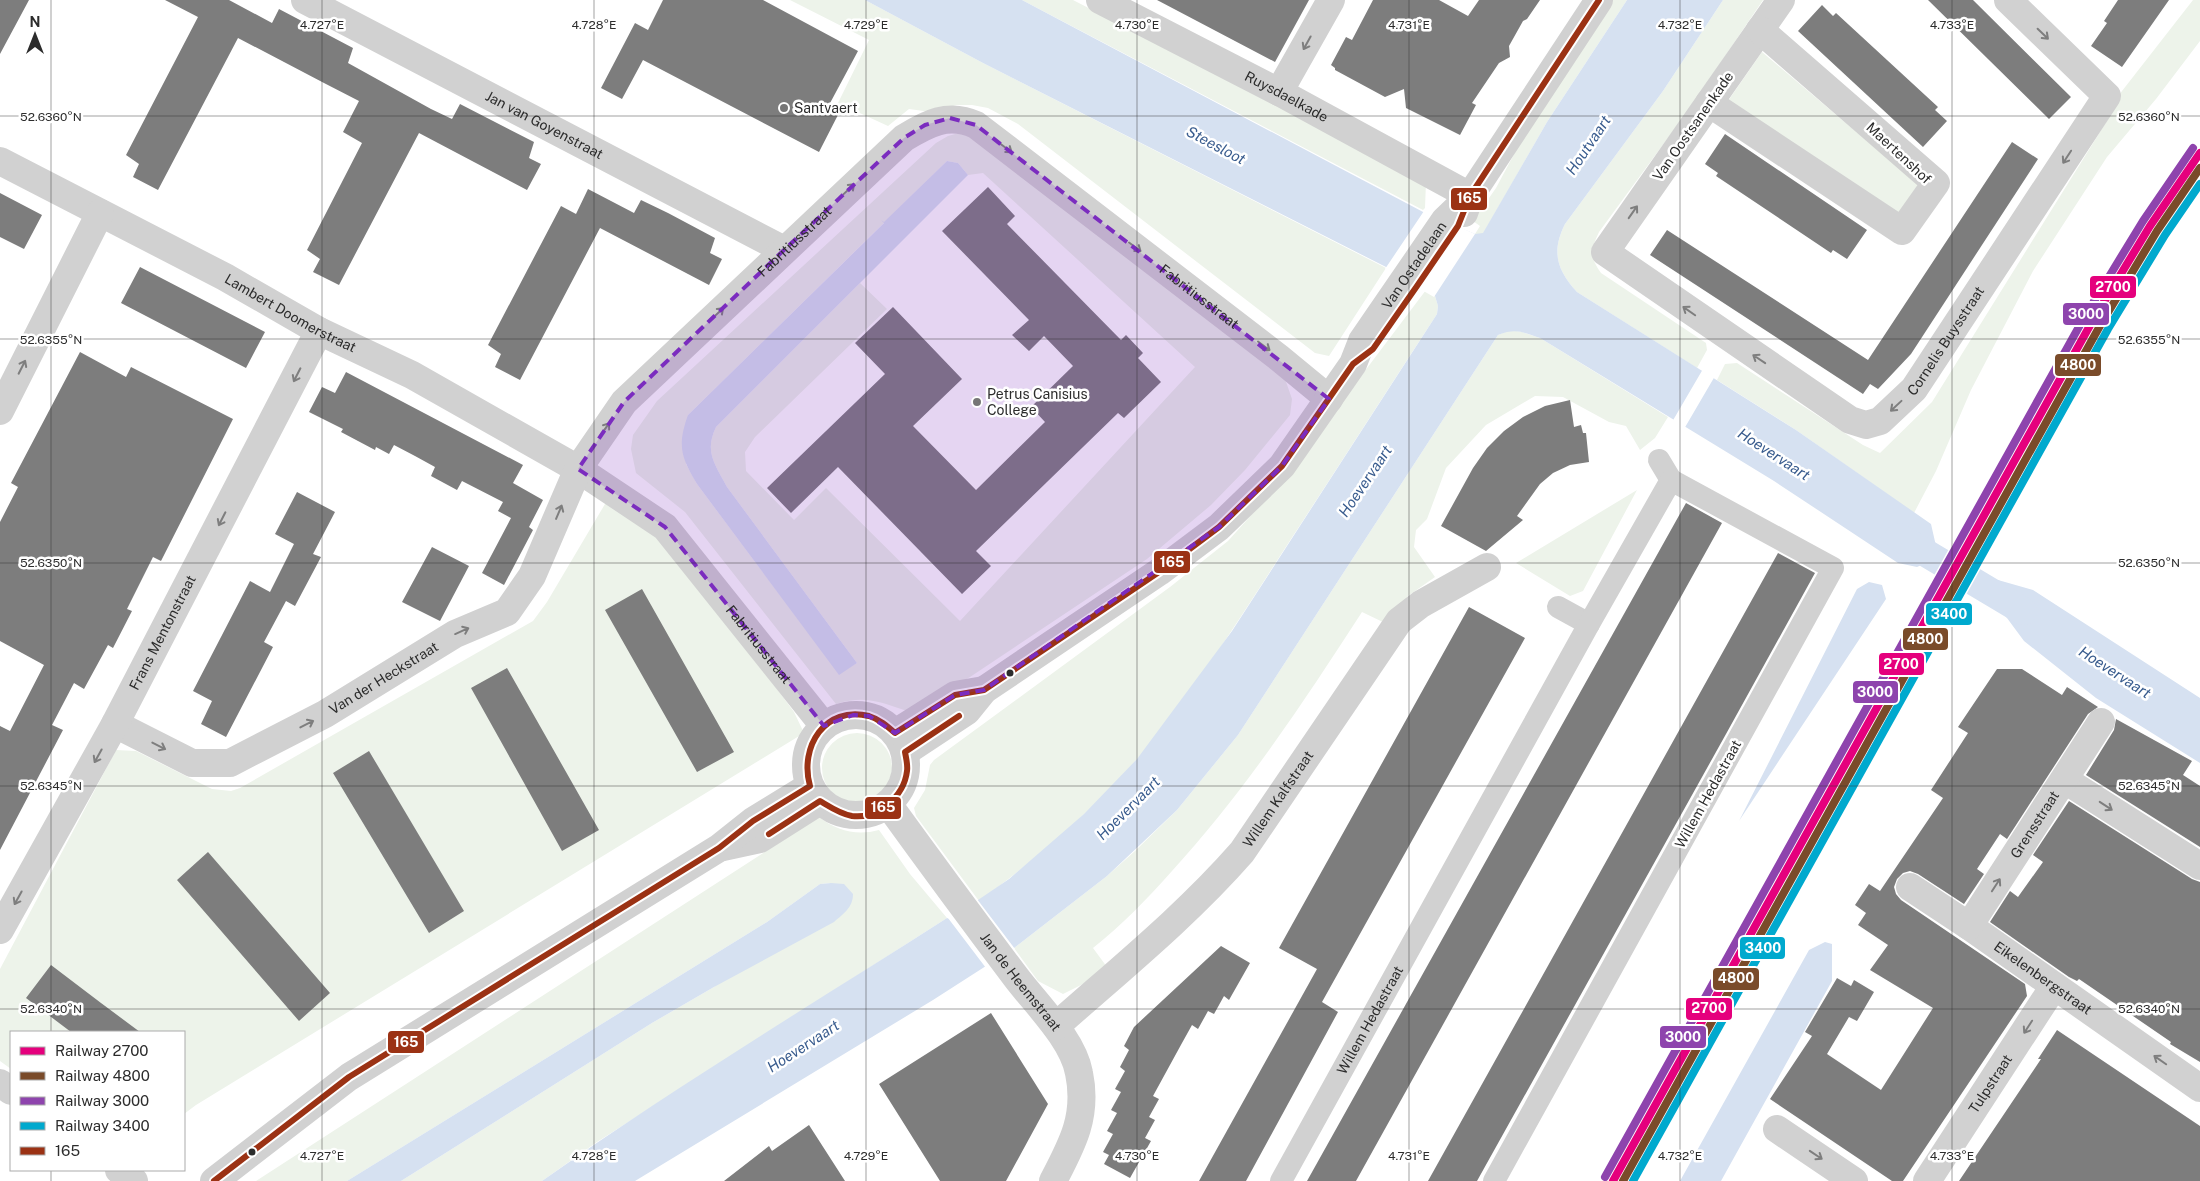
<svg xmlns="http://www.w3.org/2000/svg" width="2200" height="1181" font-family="'Public Sans',sans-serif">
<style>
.green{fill:#edf3ea;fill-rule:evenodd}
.water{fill:#d6e1f1}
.pier{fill:#fff}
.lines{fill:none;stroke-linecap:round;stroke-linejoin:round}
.canal{stroke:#d6e1f1;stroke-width:28}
.building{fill:#7d7d7d}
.pedestrian{stroke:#d1d1d1;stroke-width:22}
.minor{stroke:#d1d1d1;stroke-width:28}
.tertiary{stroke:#d1d1d1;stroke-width:28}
.bus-1-casing{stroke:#fff;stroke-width:10}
.bus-1{stroke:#9b3214;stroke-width:6}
.rail-1-casing{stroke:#fff;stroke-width:11}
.rail-2-casing{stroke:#fff;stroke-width:11}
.rail-3-casing{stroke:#fff;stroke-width:11}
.rail-4-casing{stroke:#fff;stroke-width:11}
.rail-1{stroke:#e5007d;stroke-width:8}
.rail-2{stroke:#7a4b2a;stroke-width:8}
.rail-3{stroke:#8e44ad;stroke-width:8}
.rail-4{stroke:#00a9ce;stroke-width:8}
.oneway{stroke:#7e7e7e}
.marked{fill:#7b2cbf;fill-opacity:0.2;stroke:#7b2cbf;stroke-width:4;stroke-dasharray:10 6;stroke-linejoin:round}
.ticks{fill:none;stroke:#2c2c2c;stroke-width:1;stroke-opacity:0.45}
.poi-dot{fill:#767676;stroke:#fff;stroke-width:2}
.bus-dot{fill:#2c2c2c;stroke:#fff;stroke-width:2}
.labels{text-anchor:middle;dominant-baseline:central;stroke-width:5;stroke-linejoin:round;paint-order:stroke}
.street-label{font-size:14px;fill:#2c2c2c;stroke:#fff}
.poi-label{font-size:14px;fill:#2c2c2c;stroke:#fff;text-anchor:start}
.water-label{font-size:15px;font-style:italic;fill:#395c8e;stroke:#fff}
.ticks-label{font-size:12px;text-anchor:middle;fill:#2c2c2c;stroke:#fff;stroke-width:5;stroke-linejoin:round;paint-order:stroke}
.line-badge{stroke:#fff;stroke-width:2}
.badge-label{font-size:14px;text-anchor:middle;font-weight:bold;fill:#fff}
</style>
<rect width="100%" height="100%" fill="#fff"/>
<path class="green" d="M790 0H865L983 63 1386 268 1329 356 1315 353 1018 124 988 108 972 105H957L931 112 909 109 888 126 838 103 869 40Z
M1022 0H1073L1426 182 1425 208 1423 210Z
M1612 0H1627L1547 122 1483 234H1475L1480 226 1473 221 1496 188 1535 115Z
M1723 0H1763L1692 105 1599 232C1590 252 1589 255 1601 273L1706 343 1707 350 1697 368 1577 292C1557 270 1551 252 1565 224L1663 91Z
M2193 0H2200V41L2156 99 2107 157 2033 271 1971 390 1936 471 1914 513 1796 430 1717 380 1725 364 1737 363 1863 445 1880 453 1932 402 2110 116 2115 100Z
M1762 52 1920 186 1899 217 1728 101Z
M959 133H970L1285 379 1292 399 1290 415 1245 470 1211 505 1147 559 970 677 907 711C880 702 865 695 836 704L685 512 636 473 631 449 633 435 657 401 936 143 948 136ZM947 161 958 163 968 175 983 173 1195 367 960 621 826 488 794 520 746 471 745 452 755 437 887 309 860 283 716 427C704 452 715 464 727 487L857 663 839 674 697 484 686 464 688 415Z
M1426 290 1435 296 1438 306 1437 314C1388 389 1340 464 1291 539 1243 613 1196 690 1138 758 1092 811 1036 860 979 901L916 816 914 808 925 790 930 765 934 760 1170 587 1228 541 1281 482Z
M1510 330 1522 332 1540 338 1668 417 1655 438 1640 450 1626 426 1609 422 1563 397 1535 396 1486 425 1446 468 1427 519 1416 530 1414 547 1435 577 1408 596 1387 624 1362 612C1303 703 1245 791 1172 871 1146 900 1123 924 1093 948L1107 967 1083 984 1063 994 1038 981 1014 948 1107 876 1135 851 1177 810 1238 735 1498 335Z
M1637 490 1583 591 1570 596 1516 563Z
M605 504 623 505 666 539 794 712 804 733 196 1105 184 1114V1032H11V1069L0 1061V969L116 750 136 751 212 789 231 791 240 788 533 621 547 602Z
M822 768a35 35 0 1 1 70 0a35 35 0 1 1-70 0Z
M819 817C837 831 857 836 879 830L910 874 947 918 597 1142 542 1181H401L652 1023 714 987 831 883 820 884 767 922 347 1181H256Z"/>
<path class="water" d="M865 0H1022L1425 213 1475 234 1483 233 1547 122 1627 0H1723L1663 91 1565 224C1551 252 1557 270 1577 292L1796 430 1931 524 1936 546 1926 563 1917 567 1898 563 1774 481 1540 338C1522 332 1516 328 1498 335L1238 735 1177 810 1107 876 1014 948 933 1000 635 1181H542C673 1088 811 1005 947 918L950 919 1009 879 1084 814 1137 759 1232 631 1437 314 1438 306 1435 296 1388 268 983 63Z
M947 161 958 163 968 175 716 427C704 452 715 464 727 487L857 663 839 675 697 484C681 457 677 446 688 415L884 223 881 220 884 222Z
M1998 580 2033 590 2200 698V763L2096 698 2024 641 2007 618 1988 597Z
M1869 582 1882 585 1886 599 1739 821 1857 589Z
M831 883 844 884 853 894C853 908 843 914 834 922L714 987 652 1023 401 1181H347L767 922 820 884Z
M1825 942 1832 944V981L1721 1181H1680L1809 950Z"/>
<path class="pier" d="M1424 211 1475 234 1434 297 1385 269Z
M1703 369 1715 376 1684 429 1672 422Z
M977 899 1015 949 986 968 948 918Z"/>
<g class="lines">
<path class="canal" d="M1899 537 2023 611"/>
</g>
<path class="building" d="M0 0H29L0 54Z
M165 0H229L272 23 279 9 353 48 348 63 431 109 452 119 460 104 534 142 529 158 541 164 527 190 419 133 339 285 313 272 320 259 307 250 362 143 343 132 359 101 324 83 238 38 158 190 133 177 139 164 126 155 198 17Z
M663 0H763L858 51 829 105 840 111 819 152 643 60 622 99 601 88 635 23 648 30Z
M1157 0H1309L1275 62Z
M1373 0H1439L1468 16 1479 0H1540L1527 19 1523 21 1509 46 1510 57 1499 63 1472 103 1476 105 1460 135 1406 108 1404 89 1385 97 1335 70V68L1331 65 1346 37 1352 40Z
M1928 0H1973L2071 97 2049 119Z
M2118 0H2169L2122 67 2091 46 2107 23 2104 21Z
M1822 5 1833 16 1836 13 1938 107 1935 110 1947 121 1923 147 1798 31Z
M1725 134 1867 230 1847 259 1833 250 1831 253 1716 176 1718 173 1705 164Z
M2012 142 2038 159 1911 354 1878 389 1870 384 1863 394 1650 255 1667 230 1868 360Z
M988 187 1015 216 1007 224 1121 340 1126 335 1143 353 1138 358 1161 382 1124 418 1118 413 976 551 991 566 962 594 838 467 791 513 767 488 885 374 855 343 893 307 962 379 913 426 976 490 1045 422 1031 407 1073 366 1044 336 1029 351 1012 335 1029 320 942 231Z
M588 189 634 213 641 200 668 213 715 238 710 253 722 259 709 285 600 228 520 380 495 367 501 354 488 345 561 206 576 214Z
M0 193 42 215 24 249 0 237Z
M140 267 265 332 246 368 121 303Z
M80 352 126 377 131 367 233 419 161 561 153 557 127 609 132 611 113 648 108 645 84 689 74 683 52 725 63 730 0 850V726L10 731 44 665 0 641V522L18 487 11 483Z
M346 372 523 465 513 483 543 500 529 527 533 530 504 585 482 573 511 518 498 511 503 502 462 481 457 490 431 476 435 467 415 456 394 445 389 454 376 447 375 450 341 432 343 429 309 412 322 387 335 393Z
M1570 400 1574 427 1581 425 1583 433H1586L1589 462 1570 465 1553 473 1540 484 1517 516 1523 520 1486 551 1441 526 1473 468 1487 448 1504 431 1523 417 1545 406Z
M297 492 335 512 313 554 321 557 295 606 286 601 264 642 273 647 226 737 201 724 212 701 193 691 250 581 270 592 294 544 275 534Z
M1686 503 1722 523 1356 1181H1307Z
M432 547 469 566 440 621 402 602Z
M1778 553 1815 573 1726 734 1477 1181H1428Z
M642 589 734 752 697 772 605 610Z
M1469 607 1525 638 1322 1002 1338 1012 1246 1181H1199L1317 969 1279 948Z
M507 668 599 830 562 851 471 688Z
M1997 669H2022L2062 695 2067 687 2098 707 2088 714 2007 839 2000 834 1977 869 1984 874 1964 904 1918 874 1910 871 1903 873 1897 879 1894 887 1896 894 1901 900 2025 984 2027 996 1903 1181H1892L1770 1099 1812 1036 1805 1032 1837 978 1851 986 1854 980 1874 992 1857 1021 1849 1017 1827 1054 1881 1090 1933 1008 1870 970 1888 945 1858 925 1866 913 1855 905 1869 884 1880 891 1943 798 1931 790 1968 733 1958 727Z
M2116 719 2192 761 2183 775 2200 786V847L2086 775 2114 730Z
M369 751 464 911 429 933 333 773Z
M2069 801 2192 879 2200 882V1062L2170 1044 2171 1042 2079 979 2077 981 2069 977 1990 922 2010 891 2018 897 2043 862 2033 855Z
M208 852 330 993 299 1021 177 880Z
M1221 946 1250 963 1229 1000 1224 996 1214 1014 1208 1011 1198 1029 1192 1025 1182 1043 1153 1096 1159 1099 1149 1117 1155 1120 1145 1138 1151 1141 1130 1178 1104 1164 1109 1155 1103 1152 1113 1134 1107 1131 1117 1113 1111 1110 1121 1092 1115 1089 1125 1071 1120 1067 1129 1050 1124 1046 1134 1027Z
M51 965 101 1003 140 1032H71L26 998Z
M991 1013 1048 1104 1006 1181H940L879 1084Z
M2057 1030 2200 1126V1181H1959L2041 1059H2038Z
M809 1125 845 1181H724L769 1146 772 1151Z"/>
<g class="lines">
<g class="pedestrian">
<path d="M1659 460 1671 480"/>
<path d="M1558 607 1589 624"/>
<path id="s1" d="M1281 1181 1589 624 1671 480 1833 568 1494 1181"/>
</g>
<g class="minor">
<path id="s2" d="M305 0 784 250"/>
<path id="s3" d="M1100 0 1279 92 1470 196"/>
<path id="s4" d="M1781 0 1605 252 1850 420 1866 425 1880 421 1914 389 2107 96 2008 0"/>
<path d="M1279 92 1331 0"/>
<path d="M1709 103 1902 231 1936 183 1760 30"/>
<path id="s5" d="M0 161 225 277 319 331 412 375 578 469 665 527 824 726"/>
<path d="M0 411 100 213"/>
<path id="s6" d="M115 724 192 763H230L325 714 455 634 507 612 532 576 578 469 624 402 904 138C927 124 948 112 976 125L1278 357 1329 399"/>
<path d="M2065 780 2200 866"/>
<path id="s7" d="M888 804C930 862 972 919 1015 976 1035 1003 1073 1039 1079 1073 1088 1116 1072 1145 1053 1181"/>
<path id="s8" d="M1910 887 1969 926 2200 1088"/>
<path id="s9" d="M1969 926 2101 722"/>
<path id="s10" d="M0 930 115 724 319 331"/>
<path id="s11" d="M1056 1026C1119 970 1186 916 1242 852L1399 621 1421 604 1487 567"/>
<path d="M0 1083 11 1091"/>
<path d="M1777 1129 1854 1181"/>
<path d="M119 1170 134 1181"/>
<path id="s12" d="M1927 1181 2054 986"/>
</g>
<g class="tertiary">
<path d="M1464 213 1470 196 1599 0"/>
<circle cx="856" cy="765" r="50"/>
<path d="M895 733 955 695 984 690"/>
<path id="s13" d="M905 752 967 711 984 690 1159 572 1219 527 1282 466 1353 364 1362 341 1445 220 1470 196"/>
<path d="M723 847 760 839 820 801"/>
<path d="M214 1181 349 1077 719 848 753 821 810 786"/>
</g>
<defs>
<path id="bus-1" d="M769 834 820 801C830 807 840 814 852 816 877 819 904 797 907 771 908 765 906 758 905 752L959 716
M214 1181 349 1077 719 848 753 821 810 786C799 747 825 705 869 716 879 719 887 726 895 733L955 695 984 690 1159 572 1219 527 1282 466 1353 364 1373 349 1417 286 1458 226 1470 196 1599 0"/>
</defs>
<use href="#bus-1" class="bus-1-casing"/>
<use href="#bus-1" class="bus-1"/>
<defs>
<path id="rail-1" d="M1613 1181 2093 320 2150 226 2200 153"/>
<path id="rail-2" d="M1623 1181 2101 324 2157 231 2200 168"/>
<path id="rail-3" d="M1605 1177 2085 316 2143 221 2193 148"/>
<path id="rail-4" d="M1633 1181 2108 329 2165 235 2200 184"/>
</defs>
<use href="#rail-1" class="rail-1-casing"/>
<use href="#rail-2" class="rail-2-casing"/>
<use href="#rail-3" class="rail-3-casing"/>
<use href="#rail-4" class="rail-4-casing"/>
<use href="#rail-1" class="rail-1"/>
<use href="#rail-2" class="rail-2"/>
<use href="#rail-3" class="rail-3"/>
<use href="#rail-4" class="rail-4"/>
</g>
<defs><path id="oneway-shaft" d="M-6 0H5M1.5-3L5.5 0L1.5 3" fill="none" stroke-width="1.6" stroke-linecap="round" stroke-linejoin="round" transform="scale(1.25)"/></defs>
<g class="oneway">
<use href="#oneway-shaft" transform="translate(2043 34) rotate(44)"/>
<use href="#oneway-shaft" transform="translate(1307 43) rotate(119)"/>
<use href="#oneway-shaft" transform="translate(1006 148) rotate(37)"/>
<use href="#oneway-shaft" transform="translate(2067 157) rotate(123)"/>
<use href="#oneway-shaft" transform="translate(849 189) rotate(-43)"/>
<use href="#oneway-shaft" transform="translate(1633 212) rotate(-55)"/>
<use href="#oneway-shaft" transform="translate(1135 247) rotate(37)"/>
<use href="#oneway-shaft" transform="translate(1689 311) rotate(-145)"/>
<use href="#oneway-shaft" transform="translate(718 313) rotate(-43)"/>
<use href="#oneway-shaft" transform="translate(1264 346) rotate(37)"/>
<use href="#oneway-shaft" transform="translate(1759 359) rotate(-146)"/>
<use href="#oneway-shaft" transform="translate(22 367) rotate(-63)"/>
<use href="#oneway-shaft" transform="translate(297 375) rotate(117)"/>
<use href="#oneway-shaft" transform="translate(1896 406) rotate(137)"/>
<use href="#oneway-shaft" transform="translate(605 429) rotate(-55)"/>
<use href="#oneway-shaft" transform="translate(559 512) rotate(-67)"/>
<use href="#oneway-shaft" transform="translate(222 519) rotate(117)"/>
<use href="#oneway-shaft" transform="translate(462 631) rotate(-24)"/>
<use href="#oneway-shaft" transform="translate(307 724) rotate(-27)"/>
<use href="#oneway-shaft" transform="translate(159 746) rotate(27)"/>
<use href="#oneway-shaft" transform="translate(98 756) rotate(119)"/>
<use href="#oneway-shaft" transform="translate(2106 806) rotate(33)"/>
<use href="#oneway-shaft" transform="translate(1996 885) rotate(-57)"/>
<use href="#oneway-shaft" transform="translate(18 898) rotate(119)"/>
<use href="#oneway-shaft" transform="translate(2028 1027) rotate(123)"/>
<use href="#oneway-shaft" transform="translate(2160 1060) rotate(-145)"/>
<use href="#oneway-shaft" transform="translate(1816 1155) rotate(34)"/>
</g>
<path class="marked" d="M950 118 976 125 1329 399 1282 466 1219 527 984 690 955 695 895 733 869 716 853 715 824 726 665 527 578 469 624 402 784 250 904 138 925 125Z"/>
<path class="ticks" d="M51 0V1032M322 0V1181M594 0V1181M866 0V1181M1137 0V1181M1409 0V1181M1680 0V1181M1952 0V1181M0 116H2200M0 339H2200M0 563H2200M0 786H2200M0 1009H2200M51 1170V1181"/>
<g class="poi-dot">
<circle cx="784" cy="108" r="5"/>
<circle cx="977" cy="402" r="5"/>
</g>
<g class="bus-dot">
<circle cx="1010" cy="673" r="4.5"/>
<circle cx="252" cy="1152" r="4.5"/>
</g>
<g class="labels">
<g class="street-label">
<text stroke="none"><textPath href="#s3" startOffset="210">Ruysdaelkade</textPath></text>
<text stroke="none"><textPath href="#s2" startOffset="270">Jan van Goyenstraat</textPath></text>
<text transform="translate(1693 126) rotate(-55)">Van Oostsanenkade</text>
<text transform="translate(1899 153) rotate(43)">Maertenshof</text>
<text stroke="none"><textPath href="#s6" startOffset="916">Fabritiusstraat</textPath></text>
<text stroke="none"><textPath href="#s13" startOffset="716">Van Ostadelaan</textPath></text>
<text stroke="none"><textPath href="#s6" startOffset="1425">Fabritiusstraat</textPath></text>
<text stroke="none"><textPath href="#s5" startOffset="328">Lambert Doomerstraat</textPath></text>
<text stroke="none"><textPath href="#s4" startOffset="740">Cornelis Buysstraat</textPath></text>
<text stroke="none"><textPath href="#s10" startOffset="339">Frans Mentonstraat</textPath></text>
<text stroke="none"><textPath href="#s5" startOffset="910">Fabritiusstraat</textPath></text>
<text stroke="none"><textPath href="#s6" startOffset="300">Van der Heckstraat</textPath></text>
<text transform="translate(1708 794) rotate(-61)">Willem Hedastraat</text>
<text stroke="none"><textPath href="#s11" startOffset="319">Willem Kalfstraat</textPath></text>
<text stroke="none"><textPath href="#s9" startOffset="121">Grensstraat</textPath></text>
<text stroke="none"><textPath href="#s8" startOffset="161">Eikelenbergstraat</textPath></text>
<text stroke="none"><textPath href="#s7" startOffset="222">Jan de Heemstraat</textPath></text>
<text stroke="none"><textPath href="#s1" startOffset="184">Willem Hedastraat</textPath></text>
<text stroke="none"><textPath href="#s12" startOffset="116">Tulpstraat</textPath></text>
</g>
<g class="poi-label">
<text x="794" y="108">Santvaert</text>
<text x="987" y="394">Petrus Canisius<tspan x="987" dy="16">College</tspan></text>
</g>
<g class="water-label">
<text transform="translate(1216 145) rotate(28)">Steesloot</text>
<text transform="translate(1588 145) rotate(-56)">Houtvaart</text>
<text transform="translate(1774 454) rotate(33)">Hoevervaart</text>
<text transform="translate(1365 481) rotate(-56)">Hoevervaart</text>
<text transform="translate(2115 672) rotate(33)">Hoevervaart</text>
<text transform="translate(1128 808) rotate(-45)">Hoevervaart</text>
<text transform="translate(803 1046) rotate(-33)">Hoevervaart</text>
</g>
</g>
<g class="ticks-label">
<text x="322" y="29">4.727°E</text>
<text x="594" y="29">4.728°E</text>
<text x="866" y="29">4.729°E</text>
<text x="1137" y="29">4.730°E</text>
<text x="1409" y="29">4.731°E</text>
<text x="1680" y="29">4.732°E</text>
<text x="1952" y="29">4.733°E</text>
<text x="51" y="121">52.6360°N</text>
<text x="2149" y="121">52.6360°N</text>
<text x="51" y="344">52.6355°N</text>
<text x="2149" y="344">52.6355°N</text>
<text x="51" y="567">52.6350°N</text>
<text x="2149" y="567">52.6350°N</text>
<text x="51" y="790">52.6345°N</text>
<text x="2149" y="790">52.6345°N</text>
<text x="51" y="1013">52.6340°N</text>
<text x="2149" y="1013">52.6340°N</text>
<text x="322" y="1160">4.727°E</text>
<text x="594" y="1160">4.728°E</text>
<text x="866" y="1160">4.729°E</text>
<text x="1137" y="1160">4.730°E</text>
<text x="1409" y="1160">4.731°E</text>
<text x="1680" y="1160">4.732°E</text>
<text x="1952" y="1160">4.733°E</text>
</g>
<g class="line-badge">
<rect x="1450" y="187" width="38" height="24" rx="5" fill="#9b3214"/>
<rect x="2089" y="275" width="48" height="24" rx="5" fill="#e5007d"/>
<rect x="2062" y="302" width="48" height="24" rx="5" fill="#8e44ad"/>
<rect x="2054" y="353" width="48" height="24" rx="5" fill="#7a4b2a"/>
<rect x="1153" y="550" width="38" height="24" rx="5" fill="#9b3214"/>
<rect x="1925" y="602" width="48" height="24" rx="5" fill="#00a9ce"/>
<rect x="1902" y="627" width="47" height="24" rx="5" fill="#7a4b2a"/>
<rect x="1878" y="652" width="47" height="24" rx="5" fill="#e5007d"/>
<rect x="1852" y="680" width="47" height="24" rx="5" fill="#8e44ad"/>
<rect x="864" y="796" width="38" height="24" rx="5" fill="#9b3214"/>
<rect x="1739" y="936" width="47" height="24" rx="5" fill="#00a9ce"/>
<rect x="1712" y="967" width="48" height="24" rx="5" fill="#7a4b2a"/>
<rect x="1685" y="997" width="48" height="24" rx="5" fill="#e5007d"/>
<rect x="1659" y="1025" width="48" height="24" rx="5" fill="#8e44ad"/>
<rect x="387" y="1030" width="38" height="24" rx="5" fill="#9b3214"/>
</g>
<g class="badge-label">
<text x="1469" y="203">165</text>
<text x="2113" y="292">2700</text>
<text x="2086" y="319">3000</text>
<text x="2078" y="370">4800</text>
<text x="1172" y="567">165</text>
<text x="1949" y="619">3400</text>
<text x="1925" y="644">4800</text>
<text x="1901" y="669">2700</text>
<text x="1875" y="697">3000</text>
<text x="883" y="812">165</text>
<text x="1763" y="953">3400</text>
<text x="1736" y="983">4800</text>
<text x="1709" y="1013">2700</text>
<text x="1683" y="1042">3000</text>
<text x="406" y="1047">165</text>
</g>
<rect x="10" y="1031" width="175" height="140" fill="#ffffff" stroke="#ababab"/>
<rect x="20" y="1047" width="25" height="8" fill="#e5007d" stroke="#ababab"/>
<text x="55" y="1056" font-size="15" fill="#2c2c2c">Railway 2700</text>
<rect x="20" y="1072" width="25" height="8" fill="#7a4b2a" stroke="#ababab"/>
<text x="55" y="1081" font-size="15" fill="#2c2c2c">Railway 4800</text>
<rect x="20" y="1097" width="25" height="8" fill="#8e44ad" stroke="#ababab"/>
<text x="55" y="1106" font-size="15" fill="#2c2c2c">Railway 3000</text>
<rect x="20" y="1122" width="25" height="8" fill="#00a9ce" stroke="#ababab"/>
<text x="55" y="1131" font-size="15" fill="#2c2c2c">Railway 3400</text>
<rect x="20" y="1147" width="25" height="8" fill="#9b3214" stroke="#ababab"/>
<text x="55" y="1156" font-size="15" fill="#2c2c2c">165</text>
<g transform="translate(35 35)" stroke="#ffffff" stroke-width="4" paint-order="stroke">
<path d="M0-4L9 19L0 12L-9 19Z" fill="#2c2c2c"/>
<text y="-8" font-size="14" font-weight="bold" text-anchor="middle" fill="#2c2c2c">N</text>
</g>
</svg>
